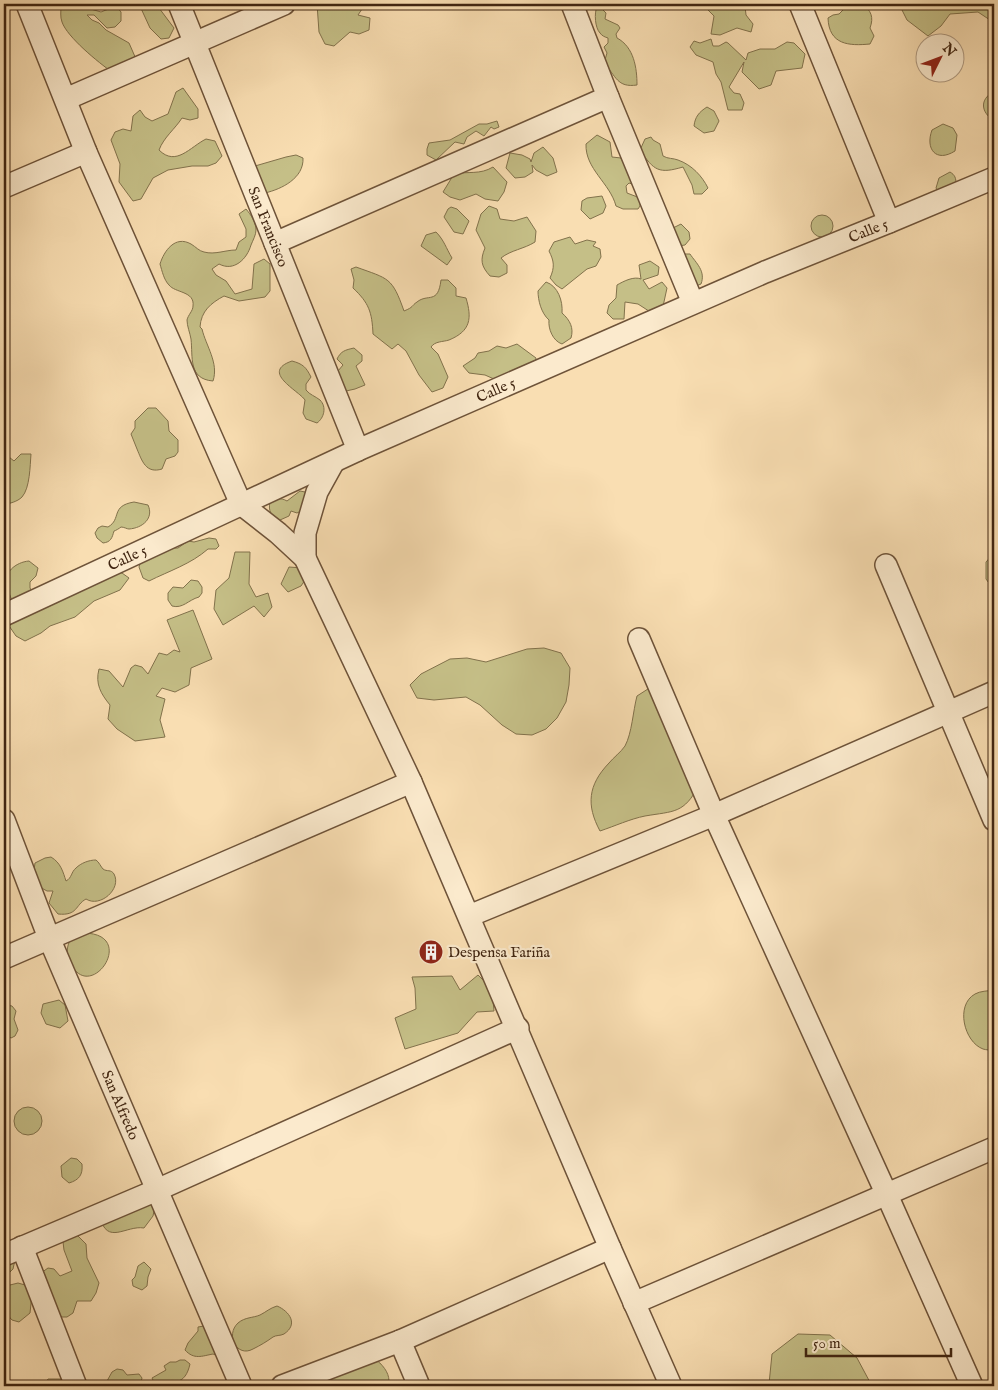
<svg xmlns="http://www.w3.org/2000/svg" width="998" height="1390" font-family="'IM FELL English',serif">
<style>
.green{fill:#c5bf87;stroke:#82724c}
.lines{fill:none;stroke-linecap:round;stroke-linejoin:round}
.minor-casing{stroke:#6e5339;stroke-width:24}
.minor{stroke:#fbeacd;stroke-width:21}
.labels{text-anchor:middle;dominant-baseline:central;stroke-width:4.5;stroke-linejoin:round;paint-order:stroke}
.street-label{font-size:15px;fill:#402511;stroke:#fbeacd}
.poi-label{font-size:15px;fill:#402511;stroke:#fbeacd;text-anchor:start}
</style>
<rect width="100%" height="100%" fill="#f9deb2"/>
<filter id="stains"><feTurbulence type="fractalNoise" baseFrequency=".004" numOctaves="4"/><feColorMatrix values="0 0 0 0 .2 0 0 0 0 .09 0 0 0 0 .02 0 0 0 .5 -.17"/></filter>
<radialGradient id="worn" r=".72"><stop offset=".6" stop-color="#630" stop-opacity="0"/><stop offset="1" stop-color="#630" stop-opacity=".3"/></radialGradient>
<path class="green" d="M63 4H85L84 7 101 12 116 6 121 12V21L115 27 107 28 94 15H87L92 20 99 23 106 30 129 43 136 59 112 72C99 63 67 37 62 22 60 17 61 11 61 6Z
M139 4H156L174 28 169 38 161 39 150 28Z
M317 4H363L362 9 358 15 370 18 369 30 359 34 350 32 334 46 325 44 319 32Z
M702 4H741L745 6 746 15 753 24 751 32 737 28 720 35 711 34 714 16Z
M849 4H863C871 11 874 17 870 28L874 36 870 44C849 46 829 45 828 18L833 15 839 14Z
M899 4H994V21L990 20 978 12 950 14 941 26 928 36 907 20Z
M597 7 601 8 606 13 605 19 618 25 620 28 616 34 617 38C634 47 637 68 637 85 617 88 616 76 604 63L607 53 604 47 608 43V38C605 37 602 36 600 33 595 28 594 13 597 7Z
M711 39 713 46H719L726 42 728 43 746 60 748 53 760 49H775L787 42 794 43 805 54 802 68 776 71 771 85 759 89 742 72 744 62 729 87 734 93 740 94 744 103 742 110H728L721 82 716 74 713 62 696 55 690 47 694 41 700 43Z
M183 88 198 109V118L190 120 182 118C175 129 164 137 159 150 176 167 190 147 206 139L215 141 222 156 216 163 208 166H192L168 170 153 178 141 199 133 201 119 182 120 164 111 140 115 132 123 129 131 131 133 116 140 110 145 117 152 121 168 114 176 92Z
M994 91V121C981 112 979 100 994 91Z
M707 107 714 111 719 121 714 131 704 133 694 126C695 117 699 112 707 107Z
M497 121 499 127 494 129 491 127 484 136 476 131 467 137 464 144 455 142 436 160 427 155V149L429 143 450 140 479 124H487Z
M943 124 953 128 957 135 955 151C936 163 925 149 932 130Z
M597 135 610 142 612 157 621 158 635 185 629 183 626 186 627 193 640 198V206L638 209H623L616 206C610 183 585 169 586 144Z
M651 137 653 140 660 144 663 156C668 159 673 158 678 160 692 165 702 176 708 188L702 194H694L692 185 683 167C659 174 654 171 640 150L645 139Z
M543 147 553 158 557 172 547 176 536 170 532 165 533 172 525 177 515 178 506 168 510 153 522 155 530 159 531 162 534 153Z
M296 155 303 158C304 178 282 189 265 193L255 166 286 157Z
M493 167 507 182 504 192 498 201 485 199 476 194 460 200 450 197 443 192 454 174C468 171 480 175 493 167Z
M950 172C955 175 956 178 956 184L939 193 936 188 939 178Z
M602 196 606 206 603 213 590 219 581 210 582 201 587 198Z
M489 206 497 209 500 219 514 221 527 217 536 231 535 242C524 249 511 250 501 258L507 265V273L499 277 490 276C481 266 480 260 485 248L476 230 481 214Z
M451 207 457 209 469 221 463 234 454 232 444 217 448 209Z
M246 209C251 215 256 222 256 230 256 235 253 240 251 245 247 259 234 272 219 264L212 269 216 275 226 281 235 294 252 289 254 264 264 259 270 264V291L265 297 239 301 224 296C211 303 201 311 200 327L202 329C206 346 219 363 213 381 188 379 193 357 191 339 190 333 187 326 187 320 188 315 193 311 193 306 195 291 175 293 169 285 164 280 162 271 160 264 164 251 175 235 191 244 196 247 199 251 204 252 215 255 225 250 236 250L239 242 246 237V229L239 214Z
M811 226a11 11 0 1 1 22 0a11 11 0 1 1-22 0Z
M681 224 689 232 690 239 685 245 678 246 671 229Z
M436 232C444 240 446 248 452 258L447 265 421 246 426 235Z
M570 237 575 244 587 240 596 242 593 246 600 249 601 257 596 266 587 269 562 289 556 285 550 278C555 267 554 261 549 251L554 242Z
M685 254H690C696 263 706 271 701 284L696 286 679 262Z
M650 261 659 267 658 275 643 280 649 289 662 282 667 288 662 311 655 315 638 304 625 302 624 319H613L607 313 609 305 616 298 617 285C624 281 634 276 641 279L639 265Z
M356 267C389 279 392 277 404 311 414 307 411 306 417 302 428 293 438 305 441 280H448L456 288V296L466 298C472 318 471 331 449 340 443 342 435 341 431 347L438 354 448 377 443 388 432 392 419 375 406 351 398 344 392 349 373 334C372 312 369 303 353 288L354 280 351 269Z
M546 282C558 286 563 301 562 313 570 320 574 328 571 338L562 344C553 341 548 329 549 320 541 313 538 300 538 291Z
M517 344 536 358 534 372 494 379 485 375 469 373 463 366 475 358 478 353 489 351 497 346 506 348Z
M354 348 362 355V361L356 366 365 385 355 389 346 391 339 382 338 371 343 365 337 359C341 351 345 350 354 348Z
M292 361C303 364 306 367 311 377L306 384V390C310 395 315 396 320 400 327 407 324 418 317 423L306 419 303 413 305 400C298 390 260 372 292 361Z
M148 408H156L168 421 169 431 178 440V452L175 456 166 459 162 469C146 474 142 461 137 449 135 444 133 439 131 434L135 428V421Z
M4 453 14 461 21 454H31C30 466 30 488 22 497 17 502 10 503 4 505Z
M300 491 305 492 309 495 301 511 297 513 291 511 289 516 280 520C271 516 268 511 270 502 276 499 280 497 287 501Z
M134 502 148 505C154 518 143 528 129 529 127 529 124 527 121 527 120 528 115 531 114 531 112 538 111 542 103 543L97 538 95 533 98 528 102 526 108 527C122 519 110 506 134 502Z
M209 538 216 539 219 546 216 549H208C191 564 169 571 149 581L143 578 139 567 141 560C150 556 170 547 178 548L188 541 194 542Z
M235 552H250L249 584 256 597 268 593 272 607 264 617 254 606 223 625 214 609 216 590 229 578Z
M994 553V590L986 579V562Z
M29 561 38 568 36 576 30 582V588L33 593 112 570 122 573 129 578 120 590 94 601 75 617 50 626 41 633 25 641 16 636 5 620 14 606C12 600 9 594 7 587 2 573 16 562 29 561Z
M289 567 302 568 305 580 301 586 288 592 281 584Z
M191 580 198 581 202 587V593L199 597C188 600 183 609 172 606L168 600V593L173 587 183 588Z
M193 610 212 659 191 668 189 685 175 692 162 688 156 696 165 699 160 720 165 737 135 741 117 729 108 719 110 705C101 694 95 684 99 669L109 671 123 687 131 668 135 665 142 667 148 674 159 653 167 655 174 650 180 652 167 620Z
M544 648 561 653 570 668 569 685 566 702 557 718 546 729 532 735 516 734 502 725 480 705 466 697 434 700 417 698 410 685 421 674 450 659 467 658 486 662 527 649Z
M651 687 699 785C684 814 674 811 645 816 630 819 615 826 600 831 586 805 588 785 609 763 613 758 621 752 625 746 632 733 633 711 637 696Z
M51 857C61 863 63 872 66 881 72 878 71 872 76 868 81 863 89 860 96 860 99 862 101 867 103 869 107 872 111 869 114 874 122 889 100 908 86 899 75 905 78 916 58 914L49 903 53 891H47L38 886 34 870 35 863 45 858Z
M83 933C139 933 91 1004 71 964 66 954 66 948 71 938Z
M478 975 492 989 494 1011 477 1012 458 1033 405 1049 395 1018 416 1009 415 988 412 977 452 976 460 990Z
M994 990V1051C991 1050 986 1050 983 1049 964 1042 955 1005 975 994 980 991 988 991 994 990Z
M59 1000 65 1005 68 1021 60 1028 46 1024 41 1013 43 1004Z
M6 1005 12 1006 16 1011 14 1019 18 1030 15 1036 11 1038 4 1034V1008Z
M14 1121a14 14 0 1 1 28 0a14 14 0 1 1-28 0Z
M71 1158 77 1159 82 1164C83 1175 79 1180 69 1183L62 1177 61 1166Z
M139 1194 155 1206 153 1216 144 1228C126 1225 107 1246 100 1217Z
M77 1235 86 1244 87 1258 99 1283 96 1293 91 1301H77L73 1313 67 1317H62L57 1312 41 1273 48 1268 54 1269 60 1276 72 1271 64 1250 63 1242 72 1236Z
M4 1254 15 1260 13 1269 6 1276 5 1282 10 1285 18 1283 25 1285 32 1294 30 1313 19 1322 12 1320 4 1311Z
M144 1262 151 1269 148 1277 147 1286 142 1290 133 1286 132 1280 135 1277 138 1266Z
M277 1306C289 1311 299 1324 284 1334 280 1336 276 1335 273 1337 266 1342 261 1345 253 1349 237 1358 225 1335 238 1323 245 1317 253 1318 260 1315 266 1312 270 1308 277 1306Z
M204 1326 209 1328 218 1356 213 1354C202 1356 194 1360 185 1350L188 1343 198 1331V1327Z
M798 1334 830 1335 857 1358 872 1386H771L769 1384 772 1354Z
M374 1358C382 1364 389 1372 389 1381 381 1390 371 1383 362 1386H322L326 1380Z
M180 1360H185L190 1364C185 1386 174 1381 156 1386L152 1378 166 1370 164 1366 170 1362H176Z
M117 1369 123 1370 127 1375 139 1374 142 1378 140 1386H109L107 1381 112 1372Z
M48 1379H61L67 1386H43Z"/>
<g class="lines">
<defs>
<g id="minor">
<path d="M27 4 86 152 241 504 278 533 305 558 411 782 610 1248 671 1386"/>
<path id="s1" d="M179 4 358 450"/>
<path d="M572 4 608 97 693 303"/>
<path d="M800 4 889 222"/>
<path d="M66 99 284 4"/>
<path d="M4 187 86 152"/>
<path d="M275 243 608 97"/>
<path d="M305 558V533L317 492 333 463"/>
<path d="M886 565 994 820"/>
<path id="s2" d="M4 615 358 450 765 272 889 222 994 178"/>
<path d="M639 639 714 815 887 1195 972 1386"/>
<path id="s3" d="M4 820 49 938 241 1386"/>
<path d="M469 916 714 815 994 692"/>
<path d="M4 958 411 782"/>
<path d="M22 1247 76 1386"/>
<path d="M4 1255 157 1190 518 1028"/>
<path d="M634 1303 994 1148"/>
<path d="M400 1341 419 1386"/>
<path d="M282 1386 400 1341 610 1248"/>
</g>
</defs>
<use href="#minor" class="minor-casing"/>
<use href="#minor" class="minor"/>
</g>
<defs>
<symbol id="building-disc" viewBox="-11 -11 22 22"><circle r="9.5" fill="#8f2418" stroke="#fbeacd"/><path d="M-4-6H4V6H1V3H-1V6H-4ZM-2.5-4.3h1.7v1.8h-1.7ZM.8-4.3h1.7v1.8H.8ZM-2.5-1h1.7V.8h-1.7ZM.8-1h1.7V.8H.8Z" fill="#fff"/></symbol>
</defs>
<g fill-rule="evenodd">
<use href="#building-disc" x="417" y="938" width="28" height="28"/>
</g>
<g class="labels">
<g class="street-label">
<text stroke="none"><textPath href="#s1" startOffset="240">San Francisco</textPath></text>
<text stroke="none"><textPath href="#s2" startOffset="946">Calle 5</textPath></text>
<text stroke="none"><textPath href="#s2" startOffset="541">Calle 5</textPath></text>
<text stroke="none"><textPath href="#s2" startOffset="136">Calle 5</textPath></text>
<text stroke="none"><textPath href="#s3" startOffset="308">San Alfredo</textPath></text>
</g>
<g class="poi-label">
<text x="448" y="952">Despensa Fariña</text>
</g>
</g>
<rect width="998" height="1390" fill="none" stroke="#f9deb2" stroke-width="20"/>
<rect x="5" y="5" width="988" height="1380" fill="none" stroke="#402511" stroke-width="2.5"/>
<rect x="10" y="10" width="978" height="1370" fill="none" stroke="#402511"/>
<g transform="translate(940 58) rotate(48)"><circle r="24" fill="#fbeacd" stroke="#b09b82"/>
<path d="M0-4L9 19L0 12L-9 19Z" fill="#8f2418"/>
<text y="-8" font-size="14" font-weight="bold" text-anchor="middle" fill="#402511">N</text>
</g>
<path d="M806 1348v8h145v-8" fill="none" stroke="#402511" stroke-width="2.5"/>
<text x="813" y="1348" font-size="15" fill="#402511" stroke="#fbeacd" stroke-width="4" paint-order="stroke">50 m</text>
<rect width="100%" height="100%" filter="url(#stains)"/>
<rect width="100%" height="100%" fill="url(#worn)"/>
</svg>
